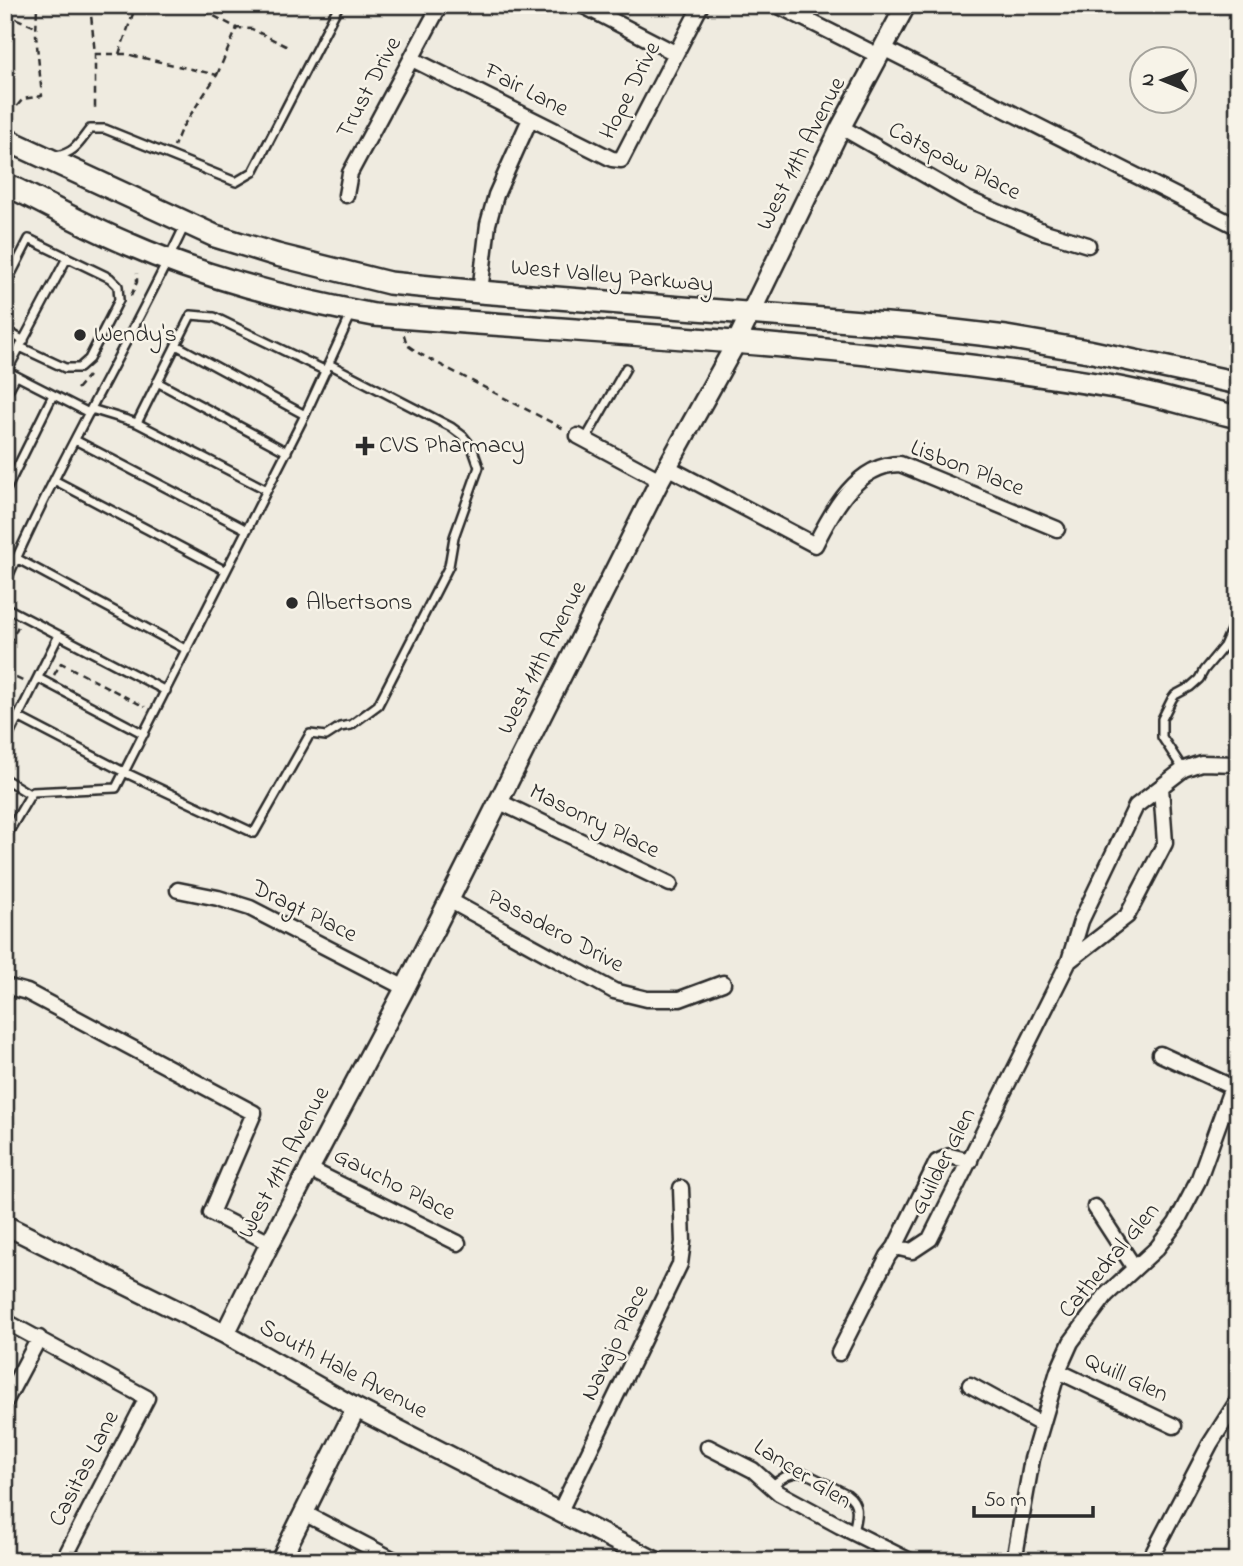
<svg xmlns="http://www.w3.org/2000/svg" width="1243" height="1566" font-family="'Indie Flower',sans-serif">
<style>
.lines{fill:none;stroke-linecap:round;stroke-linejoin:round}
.service-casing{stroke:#2b2b2b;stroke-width:12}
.minor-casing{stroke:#2b2b2b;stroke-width:19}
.tertiary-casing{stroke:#2b2b2b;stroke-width:23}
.primary-casing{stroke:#2b2b2b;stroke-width:26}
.path{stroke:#2b2b2b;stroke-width:2.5;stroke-dasharray:7 5;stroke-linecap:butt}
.service{stroke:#f7f3e8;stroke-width:7}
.minor{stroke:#f7f3e8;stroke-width:14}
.tertiary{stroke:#f7f3e8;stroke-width:18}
.primary{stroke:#f7f3e8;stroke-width:21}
.poi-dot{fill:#2b2b2b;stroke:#f7f3e8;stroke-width:2.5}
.labels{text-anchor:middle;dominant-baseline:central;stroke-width:5;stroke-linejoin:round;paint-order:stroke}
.street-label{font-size:24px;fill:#2b2b2b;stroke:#f7f3e8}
.poi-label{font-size:24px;fill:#2b2b2b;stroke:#f7f3e8;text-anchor:start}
</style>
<rect width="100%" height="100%" fill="#efebe0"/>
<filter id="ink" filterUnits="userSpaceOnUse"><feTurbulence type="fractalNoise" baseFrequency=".0143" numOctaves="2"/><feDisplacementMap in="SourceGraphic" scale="14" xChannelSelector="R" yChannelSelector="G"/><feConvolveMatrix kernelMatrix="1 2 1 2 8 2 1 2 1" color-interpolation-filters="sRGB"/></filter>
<g filter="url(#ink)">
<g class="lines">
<defs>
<path id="service" d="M56 156C75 153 79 143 90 129H105L236 182 253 172 339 5
M5 286 29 239 110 278 118 286 119 300 89 359 79 368H65L20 347
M5 330 24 341
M176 345 305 415
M5 370 89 413
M7 371 67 258
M157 382 287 452
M5 396 16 376
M91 409 137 423 191 315 214 317 326 371
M137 423 267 490
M75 440 247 530
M585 440 626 368
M54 480 226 571
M5 492 53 395
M16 558 187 650
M5 584C58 461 128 346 185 225
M5 607 166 691
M38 678 144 734
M18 717 59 635
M5 743 18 717 124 772 254 833 310 734 326 736 340 727 351 725 378 705 449 566 454 537 479 467 472 447 463 436 451 427 329 364
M1183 769 1162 737V719L1172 699 1175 695 1190 687 1199 679 1204 670 1224 646 1238 614
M5 779 31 795
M5 838 32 792 116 788 305 415 351 315
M771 1486C782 1478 791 1471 805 1473L847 1494C861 1504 856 1518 853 1532"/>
<path id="minor" d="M582 5 675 53
M777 5 879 56
M806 19 813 5
M883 48 1238 227
M412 59 612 159 621 160 701 5
M841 127 967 199 1045 232 1088 245
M346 195 350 173 440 5
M480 292 488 224 496 195 530 119
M578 436 660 480
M667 467 815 545C832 511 857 464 900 464L1057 529
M498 801 670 884
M178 890 218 898 250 908 405 988
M449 900 614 991 647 999H680L723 983
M1069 961 1127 916 1165 843 1161 787
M5 986 27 992 254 1113 211 1213 270 1243
M1160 1054 1232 1087
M309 1169 458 1243
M1095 1207 1134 1267
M895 1247 937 1162 950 1156 970 1161
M5 1321 147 1398 63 1561
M839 1353 888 1256 895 1247 912 1251 930 1239 1069 961 1081 921 1136 806 1184 769 1201 763 1238 764
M1058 1371 1174 1426
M970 1385 1041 1424
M5 1402 39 1338
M708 1447 753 1470 779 1493 840 1526 910 1561
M560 1511 680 1264 683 1242 681 1188
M304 1513 396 1561
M1014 1561 1032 1459 1058 1371 1071 1342 1106 1295 1157 1248 1176 1223 1198 1181 1232 1087 1238 1078
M1149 1561 1210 1444 1238 1400"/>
<path id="tertiary" d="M5 1225 225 1334 356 1408 655 1561
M225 1334 270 1243 405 988 660 480 736 343 841 127 906 5
M280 1561 356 1408"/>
<path id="primary" d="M5 139 215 236 277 255 389 283 480 292 912 326 1006 337 1088 351 1238 383
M5 184C45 203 85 226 126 243 205 278 289 299 374 315 621 335 869 345 1114 387 1156 394 1197 408 1238 417"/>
</defs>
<use href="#service" class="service-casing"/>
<use href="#minor" class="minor-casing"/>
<use href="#tertiary" class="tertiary-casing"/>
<use href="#primary" class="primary-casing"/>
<path class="path" d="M90 5 95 54V112
M193 5 237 28 252 29 290 48
M5 14 36 27
M95 54H126L217 75 181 129 174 146
M119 54 136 5
M217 75 237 28
M17 106 23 99 42 96 36 35 37 5
M131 296 137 282V273
M404 335 407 345 420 354 564 429
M77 389 88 376
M5 655 18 626
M5 673 25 682
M54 675 61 663 145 707"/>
<use href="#service" class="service"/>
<use href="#minor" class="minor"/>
<use href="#tertiary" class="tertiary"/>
<use href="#primary" class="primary"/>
</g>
</g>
<g class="poi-dot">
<circle cx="80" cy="335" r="7"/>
<path d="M361.5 435.5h7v7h7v7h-7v7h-7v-7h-7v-7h7z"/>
<circle cx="292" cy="603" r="7"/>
</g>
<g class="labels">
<g class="street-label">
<text transform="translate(370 88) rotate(-62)">Trust Drive</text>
<text transform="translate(526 91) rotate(27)">Fair Lane</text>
<text transform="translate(631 91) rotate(-63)">Hope Drive</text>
<text transform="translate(802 154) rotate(-63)">West 11th Avenue</text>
<text transform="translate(954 162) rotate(27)">Catspaw Place</text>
<text transform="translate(612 277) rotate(5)">West Valley Parkway</text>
<text transform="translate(967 469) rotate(21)">Lisbon Place</text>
<text transform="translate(543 658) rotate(-63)">West 11th Avenue</text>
<text transform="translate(594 822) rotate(26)">Masonry Place</text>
<text transform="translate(304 912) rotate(26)">Dragt Place</text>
<text transform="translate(555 932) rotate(28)">Pasadero Drive</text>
<text transform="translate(944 1162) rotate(-63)">Guilder Glen</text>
<text transform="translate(285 1163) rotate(-62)">West 11th Avenue</text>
<text transform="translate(394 1185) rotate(27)">Gaucho Place</text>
<text transform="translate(1110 1261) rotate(-50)">Cathedral Glen</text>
<text transform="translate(616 1343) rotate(-64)">Navajo Place</text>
<text transform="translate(343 1370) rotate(28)">South Hale Avenue</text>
<text transform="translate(1126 1378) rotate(25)">Quill Glen</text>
<text transform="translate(85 1469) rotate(-63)">Casitas Lane</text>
<text transform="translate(802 1475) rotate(32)">Lancer Glen</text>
</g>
<g class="poi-label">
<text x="94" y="335">Wendy's</text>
<text x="379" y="446">CVS Pharmacy</text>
<text x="306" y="603">Albertsons</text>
</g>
</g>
<rect width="1243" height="1566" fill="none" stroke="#f7f3e8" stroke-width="28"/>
<rect x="14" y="14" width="1215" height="1538" fill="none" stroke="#2b2b2b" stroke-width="2.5" filter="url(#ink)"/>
<g transform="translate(1163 80) rotate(271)"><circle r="33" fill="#f7f3e8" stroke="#a5a39c" stroke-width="2"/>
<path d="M0-5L12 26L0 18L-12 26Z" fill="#2b2b2b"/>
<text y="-10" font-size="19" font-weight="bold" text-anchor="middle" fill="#2b2b2b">N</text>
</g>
<path d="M974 1506v10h119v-10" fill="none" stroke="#2b2b2b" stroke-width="3.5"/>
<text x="984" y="1506" font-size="21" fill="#2b2b2b" stroke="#f7f3e8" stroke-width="5" paint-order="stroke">50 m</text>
</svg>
